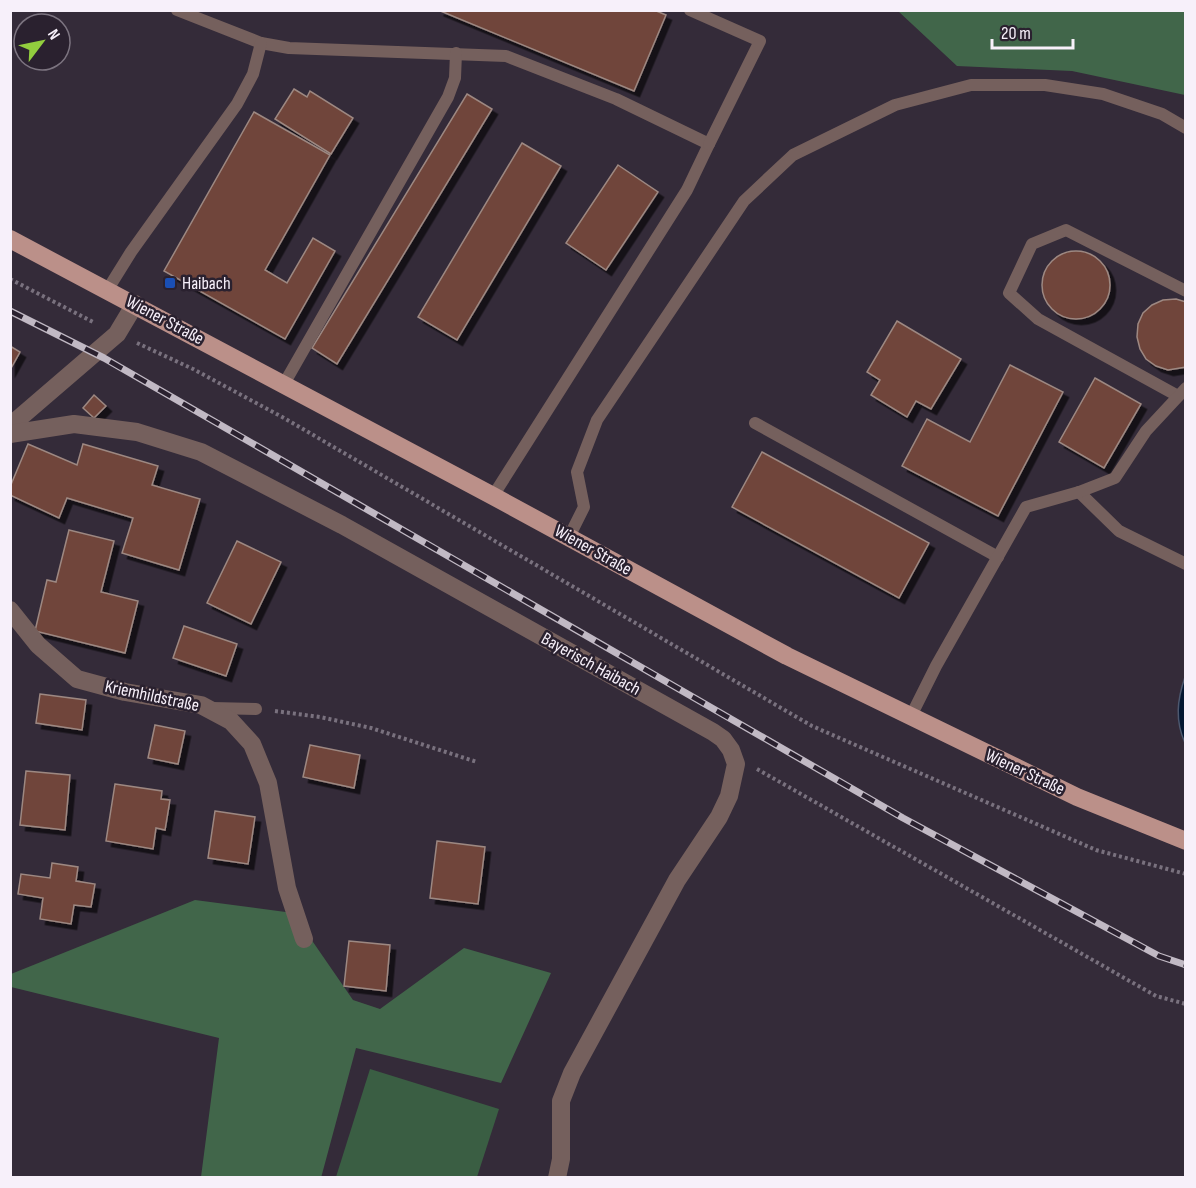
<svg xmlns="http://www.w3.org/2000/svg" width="1196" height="1188" font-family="'Sofia Sans Condensed',sans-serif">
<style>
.green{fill:#3a5e43}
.forest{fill:#41664a}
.water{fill:#041733;stroke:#4d586f;stroke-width:1.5}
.building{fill:#6f453a;stroke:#9d8882;stroke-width:1.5;filter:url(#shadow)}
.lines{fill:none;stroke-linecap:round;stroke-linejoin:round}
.path{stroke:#79717e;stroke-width:4;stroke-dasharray:3 3;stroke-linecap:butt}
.lane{stroke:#75605d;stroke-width:12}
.street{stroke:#75605d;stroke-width:18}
.primary{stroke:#bb9089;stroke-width:18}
.rail-casing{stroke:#c1b9c4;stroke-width:7}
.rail{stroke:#2a212f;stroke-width:4.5;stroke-dasharray:14;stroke-linecap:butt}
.transit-dot{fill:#1a4fb4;stroke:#2a212f;stroke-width:2}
.labels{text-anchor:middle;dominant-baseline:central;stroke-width:5;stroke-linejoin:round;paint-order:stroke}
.poi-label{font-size:18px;fill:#f7f0fa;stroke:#2a212f;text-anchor:start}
.street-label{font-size:18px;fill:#f7f0fa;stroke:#2a212f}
</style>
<defs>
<filter id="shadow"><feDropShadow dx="5.5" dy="5.5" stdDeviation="0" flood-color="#0009"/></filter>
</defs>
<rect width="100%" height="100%" fill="#342b39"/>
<!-- green -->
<path class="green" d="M370,1069l129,40 -22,68h-141z"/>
<!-- forest -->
<g class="forest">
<path d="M898,11h287v84l-113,-24 -115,-5z"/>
<path d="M195,900l98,13 60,87 27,9 84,-61 87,25 -50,110 -145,-35 -35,130 -120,-1 18,-139 -208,-51v-13z"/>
</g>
<!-- water -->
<path class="water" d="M1185,677v66c-10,-22 -8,-43 0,-66z"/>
<!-- building -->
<g class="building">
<path d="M438,10h216l12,5 -32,76z"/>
<path d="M294,89l13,8 3,-6 43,27 -22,36 -56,-35z"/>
<path d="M467,94l25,15 -155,255 -25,-16z"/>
<path d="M254,112l76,43 -65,115 22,13 26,-45 22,13 -50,88 -121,-68z"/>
<path d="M522,143l39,23 -104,174 -39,-23z"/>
<path d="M618,165l40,27 -52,78 -40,-27z"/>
<circle cx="1076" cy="285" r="34"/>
<path d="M1176,299l10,3v65l-18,3 -12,-4 -10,-7 -6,-10 -3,-12 1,-13 5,-11 9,-8 11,-5z"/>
<path d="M897,321l64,38 -30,50 -15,-8 -9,16 -36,-22 9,-15 -13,-8z"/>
<path d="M10,346l10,6 -10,18z"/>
<path d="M1010,365l53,27 -65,124 -96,-50 25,-47 43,23z"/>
<path d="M1095,378l46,26 -37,64 -45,-26z"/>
<path d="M94,395l12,11 -12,12 -11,-10z"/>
<path d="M28,444l49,21 6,-21 75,22 -6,19 48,14 -21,71 -57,-17 11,-35 -66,-20 -8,20 -49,-23v-8z"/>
<path d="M762,452l167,91 -30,55 -167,-91z"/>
<path d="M69,530l45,11 -13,51 37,9 -13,52 -90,-22 12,-51 9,2z"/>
<path d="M237,541l44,21 -30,62 -44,-21z"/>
<path d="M184,626l53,18 -11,32 -53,-18z"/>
<path d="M40,694l46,6 -4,30 -46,-7z"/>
<path d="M155,725l30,6 -7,33 -30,-6z"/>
<path d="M310,745l50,10 -6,33 -51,-11z"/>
<path d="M26,771l44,4 -5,55 -45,-5z"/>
<path d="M115,784l47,7 -1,8 9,1 -5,30 -9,-2 -3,21 -47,-8z"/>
<path d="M215,811l40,6 -7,47 -40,-6z"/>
<path d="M437,841l48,6 -7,57 -48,-6z"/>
<path d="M52,863l26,4 -2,14 19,3 -4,23 -17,-2 -3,19 -31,-5 3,-21 -25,-4 3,-20 29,4z"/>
<path d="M349,941l41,4 -4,46 -42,-5z"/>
</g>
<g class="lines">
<!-- path -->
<g class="path">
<path d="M10,279l85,44"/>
<path d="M137,343l56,26 91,49 528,308 284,124 90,24"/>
<path d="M275,711l45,6 51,11 106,34"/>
<path d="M757,769l399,227 30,8"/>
</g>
<!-- lane -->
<g class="lane">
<path d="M177,10l84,33 28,5 217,8 110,43 93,45 -22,46 -194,306"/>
<path d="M690,10l70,31 -51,103"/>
<path d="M108,289l23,-37 106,-148 16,-30 8,-31"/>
<path d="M284,384l164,-287 7,-19 1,-25"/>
<path d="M1178,396l-140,-77 -29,-26 23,-49 34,-14 120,61"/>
<path d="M755,423l243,134"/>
<path d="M1079,492l40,39 67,33"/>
<path d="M569,537l15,-30 -7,-35 20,-52 147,-219 49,-46 102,-50 76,-20h74l58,9 59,20 24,14"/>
<path d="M212,708l44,1"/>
<path d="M910,718l26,-52 90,-159 53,-15 36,-14 31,-47 40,-43"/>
</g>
<!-- street -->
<g class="street">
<path d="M10,426l107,-92 18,-30"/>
<path d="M10,434l64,-10 63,8 64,20 141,73 371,207 10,7 8,11 5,14 -7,32 -10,21 -42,63 -105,193 -11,28v58l-4,19"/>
<path d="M10,610l28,35 39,34 48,13 76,13 30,16 21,23 16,39 19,105 17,51"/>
</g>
<!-- primary -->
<path class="primary" d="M10,239l483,257 294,160 290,141 109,44"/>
<!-- rail casing -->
<g class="rail-casing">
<path id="rail" d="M10,311l94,47 799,460 256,138 27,9"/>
</g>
<!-- rail -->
<use href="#rail" class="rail"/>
</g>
<!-- markers -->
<rect class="transit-dot" x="164" y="277" width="12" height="12" rx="3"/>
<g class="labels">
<!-- poi labels -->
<g class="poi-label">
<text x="182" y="283">Haibach</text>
</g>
<!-- street labels -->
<g class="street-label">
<text transform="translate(165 320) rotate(28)">Wiener Straße</text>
<text transform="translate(593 550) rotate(29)">Wiener Straße</text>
<text transform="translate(591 664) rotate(29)">Bayerisch Haibach</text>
<text transform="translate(152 696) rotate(12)">Kriemhildstraße</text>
<text transform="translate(1025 772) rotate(25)">Wiener Straße</text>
</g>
</g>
<!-- border -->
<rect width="1196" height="1188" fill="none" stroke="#f7f0fa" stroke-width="24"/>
<!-- north arrow -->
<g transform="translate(42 42) rotate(58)"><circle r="28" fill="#2a212f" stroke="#7c7480" stroke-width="1.5"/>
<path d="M0-4.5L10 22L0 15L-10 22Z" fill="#92cd3e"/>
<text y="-9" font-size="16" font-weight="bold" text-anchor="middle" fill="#f7f0fa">N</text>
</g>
<!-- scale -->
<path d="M992 39v9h81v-9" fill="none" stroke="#f7f0fa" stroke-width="3"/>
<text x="1001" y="39" font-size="18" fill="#f7f0fa" stroke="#2a212f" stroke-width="4.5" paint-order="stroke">20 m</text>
</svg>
